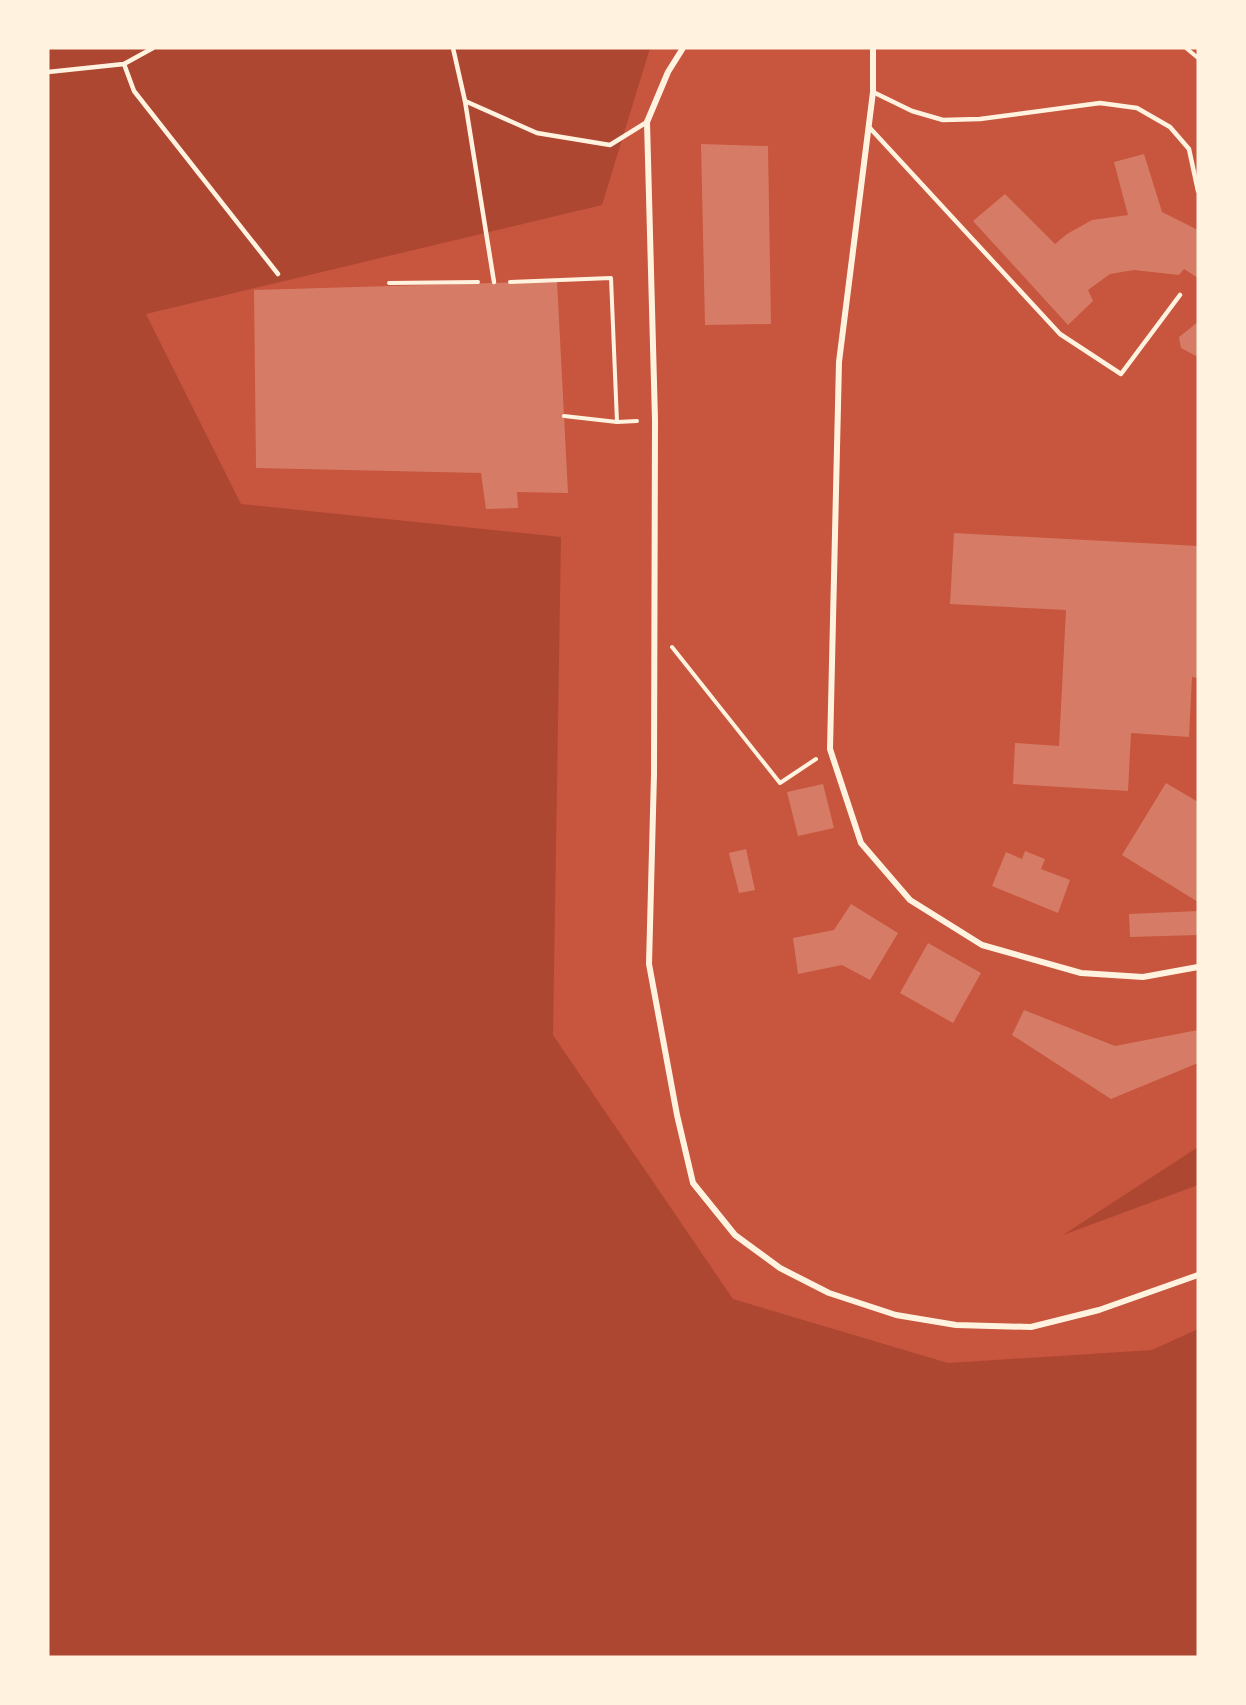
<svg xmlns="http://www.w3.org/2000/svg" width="1246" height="1705" font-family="'Crimson Pro',serif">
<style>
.green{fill:#ae4732}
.building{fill:#d67c66}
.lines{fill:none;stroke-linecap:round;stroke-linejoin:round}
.path{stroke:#fff3e0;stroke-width:4}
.service{stroke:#fff3e0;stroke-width:4.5}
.minor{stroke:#fff3e0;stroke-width:6}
</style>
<rect width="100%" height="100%" fill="#c8553d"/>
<!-- green -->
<g class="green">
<path d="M48,48h602l-48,157 -456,109 95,190 320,33 -8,498 180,264 215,64 204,-13 46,-21v328h-1150z"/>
<path d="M1198,1147v38l-135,50z"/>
</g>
<!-- building -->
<g class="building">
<path d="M701,144l67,2 3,178 -66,1z"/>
<path d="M1144,154l18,58 36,18v48l-14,-9 -5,6 -45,-5 -24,4 -22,16 5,11 -25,24 -95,-104 32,-27 50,50 12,-10 25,-14 36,-5 -14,-53z"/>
<path d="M557,281l11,212 -51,-1 1,16 -32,1 -5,-36 -225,-5 -2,-178z"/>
<path d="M1198,322v35l-17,-9 -2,-11z"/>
<path d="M954,533l244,13v132l-6,-1 -3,60 -58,-4 -3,58 -115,-7 2,-41 44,3 7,-136 -116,-6z"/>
<path d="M1166,783l32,19v100l-76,-47z"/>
<path d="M823,784l11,44 -36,8 -11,-44z"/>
<path d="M746,849l9,41 -16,3 -10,-40z"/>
<path d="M1025,851l20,8 -4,10 29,11 -12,33 -66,-27 14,-34 16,7z"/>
<path d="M851,904l47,29 -28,47 -28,-15 -44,9 -5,-36 41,-8z"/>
<path d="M1198,911v24l-68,2 -1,-23z"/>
<path d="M928,943l53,30 -28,50 -53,-30z"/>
<path d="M1024,1010l91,36 83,-16v33l-87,36 -99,-64z"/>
</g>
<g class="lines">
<!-- path -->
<g class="path">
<path d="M1186,48l12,10"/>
<path d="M510,282l101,-4 6,144 -53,-6"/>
<path d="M389,283l89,-1"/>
<path d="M617,422l20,-1"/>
<path d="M672,647l108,136 36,-24"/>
</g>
<!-- service -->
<g class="service">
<path d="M453,48l12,53 72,32 73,12 37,-23"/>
<path d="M124,64l10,27 144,183"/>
<path d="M48,72l76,-8 29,-16"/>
<path d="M873,92l39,19 31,9 37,-1 120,-16 37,5 33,19 19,22 9,42"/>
<path d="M465,101l29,181"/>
<path d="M869,127l191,207 61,40 59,-79"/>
</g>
<!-- minor -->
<g class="minor">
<path d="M683,48l-15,24 -21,50 8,298 -1,354 -5,190 28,151 16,68 42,52 45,33 49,25 67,22 60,10 75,2 68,-17 99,-35"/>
<path d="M873,48v44l-34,270 -9,387 31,94 49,57 72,45 99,28 62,4 55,-10"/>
</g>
</g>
<!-- border -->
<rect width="1246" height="1705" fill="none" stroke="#fff3e0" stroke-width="99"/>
</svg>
